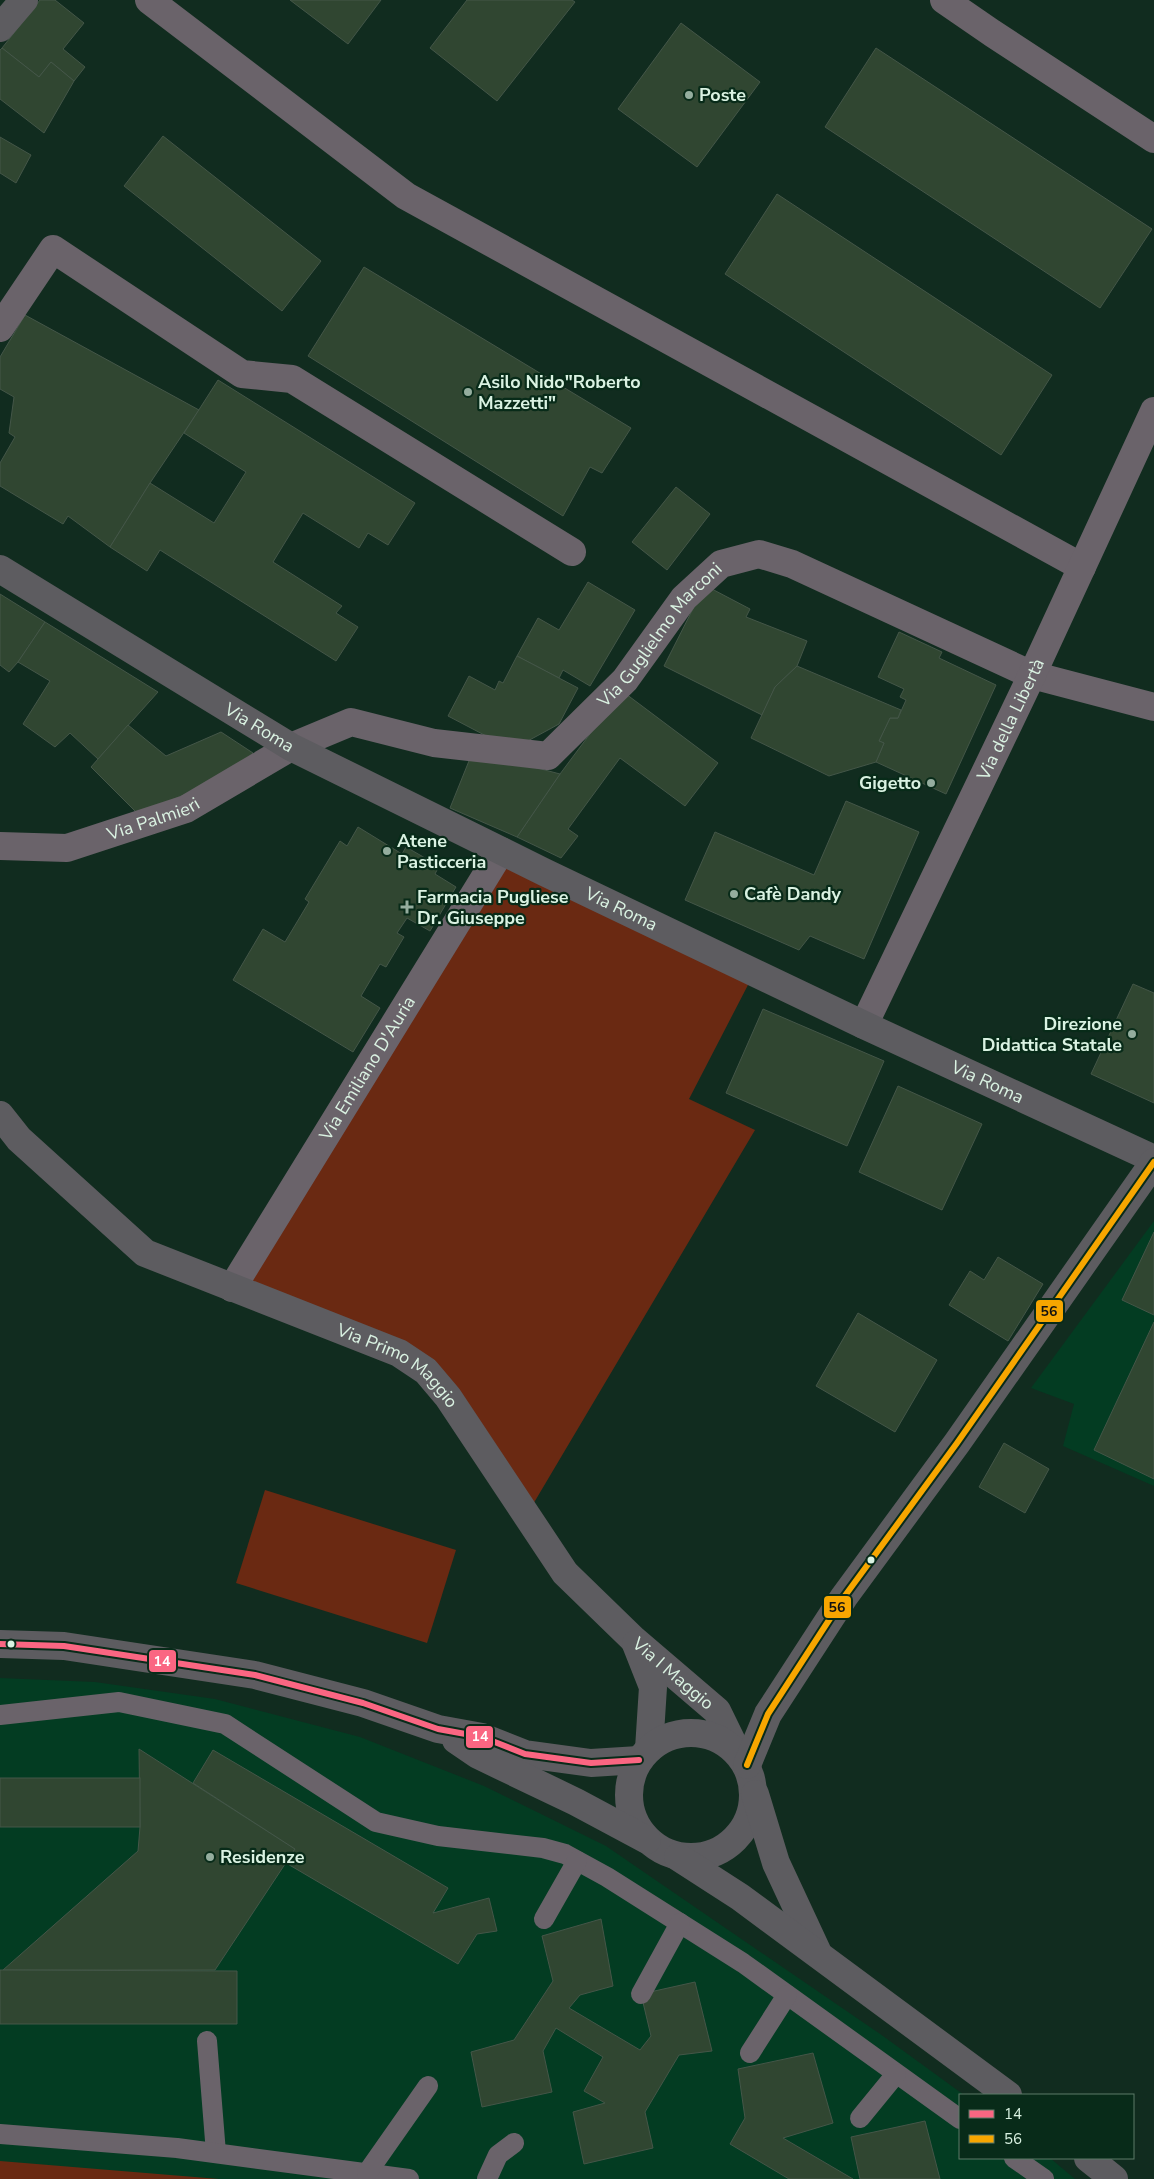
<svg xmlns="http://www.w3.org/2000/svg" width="1154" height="2179" font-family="'Nunito Sans',sans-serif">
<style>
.built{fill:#033c22}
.green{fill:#6a2912}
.building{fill:#304631;stroke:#445648}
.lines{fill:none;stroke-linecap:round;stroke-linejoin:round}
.lane{stroke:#6a636a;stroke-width:20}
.street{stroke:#6a636a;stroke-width:28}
.secondary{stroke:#5d5c60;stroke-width:28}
.bus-1-casing{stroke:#082b19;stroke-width:10}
.bus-2-casing{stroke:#082b19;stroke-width:10}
.bus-1{stroke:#fa6682;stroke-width:6}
.bus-2{stroke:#f7a600;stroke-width:6}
.poi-dot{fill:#94ad9e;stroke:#082b19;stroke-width:2}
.bus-dot{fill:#daf2e2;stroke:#082b19;stroke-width:2}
.labels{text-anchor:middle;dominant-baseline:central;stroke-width:4.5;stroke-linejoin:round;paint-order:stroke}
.poi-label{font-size:18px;font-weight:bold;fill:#daf2e2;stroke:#082b19;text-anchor:start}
.street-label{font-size:18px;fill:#daf2e2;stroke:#082b19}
.line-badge{stroke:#082b19;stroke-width:2}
.badge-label{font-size:14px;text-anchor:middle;font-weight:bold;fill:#fff}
.pale-badge-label{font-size:14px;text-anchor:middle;font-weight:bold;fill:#111}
</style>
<rect width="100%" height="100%" fill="#112c1f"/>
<!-- built -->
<g class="built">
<path d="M1154,1221v265l-91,-40 11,-42 -43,-16z"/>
<path d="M0,1678l95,4 120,17 145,38 124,49 122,60 277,190 81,59h-4v63h90l25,21h-1075z"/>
</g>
<!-- green -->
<g class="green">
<path d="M482,856l267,127 -60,116 66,31 -223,376 -85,-131 -220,-95z"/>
<path d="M265,1490l191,60 -29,93 -191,-60z"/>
<path d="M0,2161l219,18h3h-222z"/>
</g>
<!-- building -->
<g class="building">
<path d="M40,0h15l29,23 -21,26 22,18 -11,14 -23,-19 -12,15 -37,-29z"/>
<path d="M290,0h91l-33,44z"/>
<path d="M467,0h105l3,2 -78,99 -67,-53z"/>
<path d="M681,23l79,59 -63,85 -79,-58z"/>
<path d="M2,48l37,29 12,-15 23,19 -30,52 -44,-34v-49z"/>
<path d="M876,48l276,181 -52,79 -275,-181z"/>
<path d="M163,136l158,125 -39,50 -158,-125z"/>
<path d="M0,137l31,18 -15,28 -16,-10z"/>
<path d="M777,194l275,181 -51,80 -276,-181z"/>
<path d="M364,267l267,161 -29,45 -12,-6 -27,49 -255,-160z"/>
<path d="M25,315l174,95 -49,73 -40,64 -42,-31 -5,8 -63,-38v-23l15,-26 -6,-4 5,-36 -14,-8v-32z"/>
<path d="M218,380l197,123 -27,42 -20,-12 -9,15 -56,-35 -30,49 69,44 -6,7 22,14 -22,34 -176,-111 -13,21 -37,-24 40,-64 64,40 32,-51 -62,-39z"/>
<path d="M676,487l34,27 -43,56 -35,-28z"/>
<path d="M588,582l47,28 -45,76 -27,-16 -4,8 -42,-22 21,-38 21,12z"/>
<path d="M710,588l40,21 -4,8 61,24 -10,25 -22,21 -13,28 -98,-49 38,-75z"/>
<path d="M0,594l45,28 -27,40 -9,10 -9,-7z"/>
<path d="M45,622l113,70 -60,67 -28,-26 -15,14 -32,-23 27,-43 -32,-19z"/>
<path d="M899,632l43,20 -3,6 57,27 -50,109 -70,-32 8,-19 -5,-2 11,-23h8l8,-18 -6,-3 4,-8 -26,-12z"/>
<path d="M517,656l61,32 -19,36 -35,19 -32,-4 -44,-23 21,-40 26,14 4,-9 4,2z"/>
<path d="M797,666l104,44 -3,8h-8l-11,23 5,2 -8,19 -47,14 -78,-38 24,-51z"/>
<path d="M622,691l96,72 -33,43 -65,-48 -52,71 10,7 -17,22 -44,-21 43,-63z"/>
<path d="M128,725l38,31 55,-24 32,21 -29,25 -57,24 -30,11 -46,-46z"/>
<path d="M473,751l87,23 -43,63 -67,-29z"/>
<path d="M846,801l73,31 -55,127 -54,-23 -11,14 -114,-50 30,-68 99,43z"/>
<path d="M358,827l44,27 4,-7 33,19 -4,8 21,13 -26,44 -23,-13 -10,15 7,4 -18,30 -6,-3 -19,32 19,12 -27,44 -120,-72 30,-51 22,13 24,-40 -4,-3 35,-58 7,5z"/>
<path d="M1133,984l21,9v110l-63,-29z"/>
<path d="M763,1009l121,52 -37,85 -121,-53z"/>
<path d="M898,1086l84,38 -40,86 -83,-38z"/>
<path d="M1154,1232v83l-32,-15z"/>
<path d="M998,1257l45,27 -35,57 -59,-36 21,-34 14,9z"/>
<path d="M858,1313l79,47 -42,72 -79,-46z"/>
<path d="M1154,1322v157l-60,-29z"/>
<path d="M1004,1443l45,26 -24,44 -46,-26z"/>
<path d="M139,1749l156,100 -80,121h-212l135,-119 2,-24z"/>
<path d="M213,1750l235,138 -15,25 56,-15 8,33 -20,3 -19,30 -172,-101 9,-14 -102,-66z"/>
<rect x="0" y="1778" width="140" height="49"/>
<path d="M601,1919l12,67 -33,9 -11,13 71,42 11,-14 -10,-42 54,-12 17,69 -33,4 -34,57 8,36 -69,16 -11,-52 32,-9 -21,-12 19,-34 -47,-29 -13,23 9,41 -70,15 -11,-55 43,-12 39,-59 -11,-45z"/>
<path d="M0,1970l237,1v53h-237z"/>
<path d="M813,2053l20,70 -50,15 70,41h-64l-59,-35 15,-26 -7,-49z"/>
<path d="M925,2121l15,58h-80l-9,-42z"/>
</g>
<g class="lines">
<!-- lane -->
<g class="lane">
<path d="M0,1715l119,-13 106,22 151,98 62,14 105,12 22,6 42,23 136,86 217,156"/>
<path d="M544,1919l33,-58"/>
<path d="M641,1994l39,-71"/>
<path d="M207,2041l9,112"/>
<path d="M750,2053l37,-58"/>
<path d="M860,2118l36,-44"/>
<path d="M0,2134l177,14 232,31"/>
<path d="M1014,2158l30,21"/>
<path d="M367,2173l61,-87"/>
<path d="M487,2179l11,-24 16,-12"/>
</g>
<!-- street -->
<g class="street">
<path d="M149,0l257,196 676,371"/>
<path d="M944,0l48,33 162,106"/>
<path d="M0,328l53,-79 189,125 50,5 280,173"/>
<path id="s1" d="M0,846l67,2 119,-39 105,-62 60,-25 83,21 114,13 77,-76 59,-82 37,-34 38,-10 33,10 240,111 122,32"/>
<path id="s2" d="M864,1025l168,-350 122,-264"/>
<path id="s3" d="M232,1288l269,-437"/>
</g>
<!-- secondary -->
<g class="secondary">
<path d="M0,28l24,-28"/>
<path id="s4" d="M0,569l291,178 253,125 320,153 290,134"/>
<path id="s5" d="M0,1115l19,24 126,114 254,100 27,18 22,26 117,176 69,67 83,71 20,41"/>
<path d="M0,1644l64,2 191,29 108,28 75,26 44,8 43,17 66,9 48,-3"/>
<path d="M636,1644l17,43 -4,62"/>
<circle cx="691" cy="1795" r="62"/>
<path d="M456,1740l22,15 98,47 71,38"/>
<path d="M747,1765l21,-51 76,-117 113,-154 197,-281"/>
<path d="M755,1794l21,69 41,88"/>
<path d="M678,1857l62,40 268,198"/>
<path d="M1088,2158l26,21"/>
</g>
<!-- bus-1 casing -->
<g class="bus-1-casing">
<path id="bus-1" d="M0,1644l64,2 191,29 108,28 75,26 44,8 43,17 66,9 48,-3"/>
</g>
<!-- bus-2 casing -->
<g class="bus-2-casing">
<path id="bus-2" d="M747,1765l21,-51 76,-117 113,-154 197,-281"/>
</g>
<!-- bus-1 -->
<use href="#bus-1" class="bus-1"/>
<!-- bus-2 -->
<use href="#bus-2" class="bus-2"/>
</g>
<!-- markers -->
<g class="poi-dot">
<circle cx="689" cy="95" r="5"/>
<circle cx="468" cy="392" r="5"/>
<circle cx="931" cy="783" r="5"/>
<circle cx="387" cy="851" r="5"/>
<circle cx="734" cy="894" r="5"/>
<path d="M404.5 899.5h5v5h5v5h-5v5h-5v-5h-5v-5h5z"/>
<circle cx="1132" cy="1034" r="5"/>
<circle cx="210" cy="1857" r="5"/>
</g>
<g class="bus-dot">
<circle cx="871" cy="1560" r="4.5"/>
<circle cx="11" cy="1644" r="4.5"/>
</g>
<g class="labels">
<!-- poi labels -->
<g class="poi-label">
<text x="699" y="95">Poste</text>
<text x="478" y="382">Asilo Nido"Roberto<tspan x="478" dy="21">Mazzetti"</tspan></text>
<text x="921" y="783" text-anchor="end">Gigetto</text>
<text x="397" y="841">Atene<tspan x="397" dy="21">Pasticceria</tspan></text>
<text x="744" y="894">Cafè Dandy</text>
<text x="417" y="897">Farmacia Pugliese<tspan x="417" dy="21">Dr. Giuseppe</tspan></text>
<text x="1122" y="1024" text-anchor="end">Direzione<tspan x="1122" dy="21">Didattica Statale</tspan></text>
<text x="220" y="1857">Residenze</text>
</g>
<!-- street labels -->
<g class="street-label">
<text stroke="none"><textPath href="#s1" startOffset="745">Via Guglielmo Marconi</textPath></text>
<text stroke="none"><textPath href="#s2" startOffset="339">Via della Libertà</textPath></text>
<text stroke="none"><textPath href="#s4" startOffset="304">Via Roma</textPath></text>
<text stroke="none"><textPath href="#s1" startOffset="158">Via Palmieri</textPath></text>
<text stroke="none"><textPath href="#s4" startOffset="709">Via Roma</textPath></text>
<text stroke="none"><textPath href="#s3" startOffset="258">Via Emiliano D'Auria</textPath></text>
<text stroke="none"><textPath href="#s4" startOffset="1114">Via Roma</textPath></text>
<text stroke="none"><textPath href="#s5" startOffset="479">Via Primo Maggio</textPath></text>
<text stroke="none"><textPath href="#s5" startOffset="899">Via I Maggio</textPath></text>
</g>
</g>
<g class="line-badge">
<rect x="1035" y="1299" width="29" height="24" rx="5" fill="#f7a600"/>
<rect x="823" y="1595" width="29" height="24" rx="5" fill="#f7a600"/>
<rect x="148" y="1649" width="29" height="24" rx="5" fill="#fa6682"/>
<rect x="465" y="1725" width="29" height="24" rx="5" fill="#fa6682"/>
</g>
<g class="badge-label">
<text x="162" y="1666">14</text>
<text x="480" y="1741">14</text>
</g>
<g class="pale-badge-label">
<text x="1049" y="1316">56</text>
<text x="837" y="1612">56</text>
</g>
<!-- legend -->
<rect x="959" y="2094" width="175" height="65" fill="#082b19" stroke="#5c7b69"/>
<rect x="969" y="2110" width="25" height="8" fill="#fa6682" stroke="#5c7b69"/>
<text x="1004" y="2119" font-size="15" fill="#daf2e2">14</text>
<rect x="969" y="2135" width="25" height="8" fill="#f7a600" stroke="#5c7b69"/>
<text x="1004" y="2144" font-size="15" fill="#daf2e2">56</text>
</svg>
